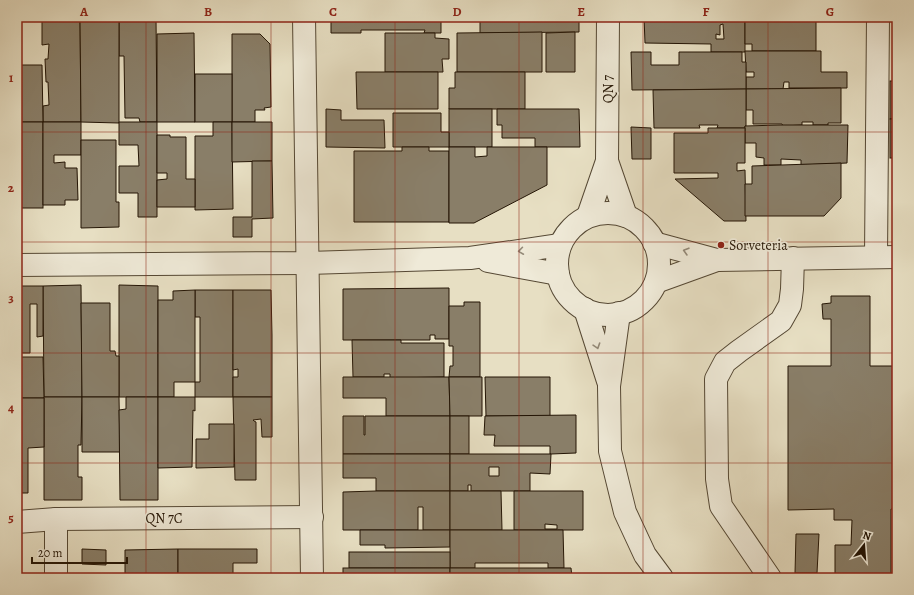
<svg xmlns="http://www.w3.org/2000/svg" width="914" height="595" font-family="Alegreya,serif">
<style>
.building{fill:#897e68;stroke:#241505;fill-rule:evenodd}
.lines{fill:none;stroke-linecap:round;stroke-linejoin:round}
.minor-casing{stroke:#554834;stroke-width:24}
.minor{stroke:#efead8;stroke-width:22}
.oneway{stroke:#948a79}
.grid{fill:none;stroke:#8f2418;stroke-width:1;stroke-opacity:0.55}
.poi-dot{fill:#8f2418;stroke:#efead8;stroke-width:1.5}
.labels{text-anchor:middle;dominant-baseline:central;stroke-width:3.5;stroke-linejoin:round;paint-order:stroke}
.street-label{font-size:14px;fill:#241505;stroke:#efead8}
.poi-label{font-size:14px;fill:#241505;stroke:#efead8;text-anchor:start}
.neatline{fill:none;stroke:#8f2418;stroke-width:1.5}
.grid-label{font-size:13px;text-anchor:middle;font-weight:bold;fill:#8f2418}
</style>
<rect width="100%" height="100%" fill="#e7dfc3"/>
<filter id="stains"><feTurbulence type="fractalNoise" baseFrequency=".005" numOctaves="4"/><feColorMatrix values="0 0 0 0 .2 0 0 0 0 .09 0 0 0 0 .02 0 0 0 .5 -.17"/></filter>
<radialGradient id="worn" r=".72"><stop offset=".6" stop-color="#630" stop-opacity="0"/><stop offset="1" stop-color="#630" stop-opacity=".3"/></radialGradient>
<!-- building -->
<g class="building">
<path d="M331,17h110v16h-17l1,-3h-64v3h-30z"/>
<path d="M480,17h99v15l-99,1z"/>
<path d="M644,17h101v35h-34v-8l-66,-1zM723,24l1,15h-8v-5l4,1v-10z"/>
<path d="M745,17h13v3h9l-1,-2 1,-1h49v34h-64v-7h-7z"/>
<path d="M156,18l1,104h-17l-1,-4h-14l-1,-62h-5v-37z"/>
<path d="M80,19l1,103h-38v-16l6,-1 -1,-23h-2l-1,-23h3l1,-15 -7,1v-25z"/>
<path d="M80,19h39v104l-38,-1z"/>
<path d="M542,32v40h-85v-39z"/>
<path d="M575,32v40h-29v-39z"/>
<path d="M194,33l1,89h-38v-88z"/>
<path d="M385,33h50v5l14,1v20h-7l1,13h-58z"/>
<path d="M232,34h28l10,10 1,63 -7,1 1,2h-10v12h-23z"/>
<path d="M745,51h76v21h26v16h-58v-6h-5l-1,7h-37v-12h8v-5h-8z"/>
<path d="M631,52h20v13h28v-13h63v10h4v27l-114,1z"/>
<path d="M17,65h25l1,57h-26z"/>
<path d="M356,72h82v37h-81z"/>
<path d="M455,72h70v37h-76v-21h6z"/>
<rect x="195" y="74" width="37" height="48"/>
<rect x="890" y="81" width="7" height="38"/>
<path d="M841,88v35h-13v2h-15v-3h-11v3l-19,1 -1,-2h-29v-14h-7v-21z"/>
<path d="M746,89v37h-1v2h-28l1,-3h-19l1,3h-46l-1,-38z"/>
<path d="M326,109l15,1v10h43l1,28 -59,-1z"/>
<rect x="449" y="109" width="43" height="38"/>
<path d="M497,109h82l1,38h-45v-9h-33v-13h-5z"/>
<path d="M393,113h48v19h8v15h-56z"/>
<rect x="890" y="119" width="7" height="39"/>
<rect x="17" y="122" width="26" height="86"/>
<path d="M43,122h38v33h-27v8l11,-1v6h12l1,32h-13v5h-22z"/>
<path d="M119,122h38v95h-19v-24h-19v-27h20l-1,-21h-19z"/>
<path d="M213,122h19l1,87 -38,1v-74h18z"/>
<path d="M232,122h40v39l-40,1z"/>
<path d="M780,125h68l-1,38 -46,2v-5l-20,-1v6h-17v-7l-8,-1v-14h-11v-17z"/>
<path d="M631,127l20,1v31h-19z"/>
<path d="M708,128h37v35h-8v8l8,-1 1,51h-22l-49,-42 43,-1v-5h-44v-40h34z"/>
<path d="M157,135h13v2h16v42h9v28h-38v-27l10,-1v-6h-10z"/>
<path d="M81,140h35v62h3v25l-38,1z"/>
<path d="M402,147h27v4h20v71h-95v-71h48z"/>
<path d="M449,147h26v10l12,-1v-9h60v38l-73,38h-25z"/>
<path d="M252,161h20l1,57 -21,1v18h-19v-20h19z"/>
<path d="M841,163v35l-17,18h-79v-32h7v-18z"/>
<path d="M81,285l1,112h-38l-1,-111z"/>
<path d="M119,285l39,1v111h-39z"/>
<path d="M17,286h26v50l-6,1v-33h-7v49h-13z"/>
<path d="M449,288v51h-14v-4h-5v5h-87v-51z"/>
<path d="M195,290h38v107h-38v-15h5v-65h-5z"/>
<path d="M195,290v92h-21v15h-16v-97h15v-9z"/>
<path d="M233,290h38l1,45v62h-39v-20h5v-8l-5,1z"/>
<path d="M831,296h39v70h27v48h-1l1,95h-6v69h-56v-33h16l1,-25h-18v-11l-46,1v-144h43v-47h-8l-1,-15 9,-1z"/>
<path d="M464,302h16v75h-31l1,-11h3v-20h-4v-40h15z"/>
<path d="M81,303h29v48h5l1,5h3v41h-37z"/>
<path d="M352,340h49v3h43v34l-54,1v-4h-6v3h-31z"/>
<path d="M17,357h26l1,41h-27z"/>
<path d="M343,377h106l1,39h-64v-18h-43z"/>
<path d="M449,377h33v39h-32z"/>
<path d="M485,377h65v39h-64z"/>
<path d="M44,397h38l-1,48h-3v32h4v23h-38z"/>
<path d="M82,397h37l1,55h-38z"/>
<path d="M126,397h32v103h-38l-1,-90 7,-1z"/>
<path d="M158,397h37v14l-2,-1 -1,57 -34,1z"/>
<path d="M233,397h39v40h-10l-1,-18 -8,1 1,1 2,1v58h-21z"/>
<path d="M17,398h27v49l-16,1v45h-11z"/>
<path d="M576,415v38l-25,1h-1v-8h-56l1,-11h-11l1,-19z"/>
<path d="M343,416h21v19h1v-19h85v38h-107z"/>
<rect x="450" y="416" width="19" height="38"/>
<path d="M209,424h25v43l-38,1v-29h13z"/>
<path d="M343,454h107v37h-74v-13h-33z"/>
<path d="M450,454h101l-1,20 -20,-1v18h-59v-6h-3v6h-18zM489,467h10v9h-10z"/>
<path d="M376,491h74v39h-27v-23h-5v23h-75v-38z"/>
<path d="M450,491h51l1,39h-52z"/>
<path d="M514,491h69v39h-69zM545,524l12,1v4h-12z"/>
<path d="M360,530h90v17l-65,1v-3h-25z"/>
<path d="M450,530h113l1,38h-16v-5h-73v5h-25z"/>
<path d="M796,534h23l-2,39h-22z"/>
<path d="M82,549l24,1v15l-24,-1z"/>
<path d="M178,549v29h-53v-28z"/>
<path d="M178,549h79v14h-24v15h-55z"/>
<rect x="349" y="552" width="101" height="16"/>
<rect x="343" y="568" width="107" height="10"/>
<path d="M450,568h121l1,10h-122z"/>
</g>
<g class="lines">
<!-- minor casing -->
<g class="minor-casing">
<g id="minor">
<path d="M304,17l8,561"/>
<path d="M607,161l19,55"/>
<circle cx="608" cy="264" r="51"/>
<path d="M588,216l19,-55 1,-144"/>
<path d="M654,243l63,17 180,-3"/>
<path d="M876,257l2,-240"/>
<path d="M488,261l70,13"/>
<path d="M17,265l291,-2 162,-5 90,-13"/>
<path d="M656,282l61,-22"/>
<path d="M585,309l23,72"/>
<path d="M619,313l-10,73 1,65 15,61 20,43 17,23"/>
<path d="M56,519v59"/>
<path d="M17,522l39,-3 256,-2"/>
<path d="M770,578l-49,-72 -4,-27 -1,-100 9,-17 14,-11 42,-30 9,-16 2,-16 1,-31"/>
</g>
</g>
<!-- minor -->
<use href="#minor" class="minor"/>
</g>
<!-- one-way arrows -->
<defs><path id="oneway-chevron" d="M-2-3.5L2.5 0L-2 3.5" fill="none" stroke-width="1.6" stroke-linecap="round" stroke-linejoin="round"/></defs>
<g class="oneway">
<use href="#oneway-chevron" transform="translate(521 251) rotate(172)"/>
<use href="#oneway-chevron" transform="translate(686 251) rotate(-164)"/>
<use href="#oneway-chevron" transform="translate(597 346) rotate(72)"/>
</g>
<!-- grid -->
<path class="grid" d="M146,17v561M271,17v561M395,17v561M519,17v561M643,17v561M768,17v561M17,132h880M17,242h880M17,353h880M17,463h880"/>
<!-- markers -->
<circle class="poi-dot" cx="721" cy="245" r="4"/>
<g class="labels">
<!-- street labels -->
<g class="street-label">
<text transform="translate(608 89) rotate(-90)">QN 7</text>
<text x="164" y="518">QN 7C</text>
</g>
<!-- poi labels -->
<g class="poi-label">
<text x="729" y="245">Sorveteria</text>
</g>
</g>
<!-- margin -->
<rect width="914" height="595" fill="none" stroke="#e7dfc3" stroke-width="44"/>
<!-- north arrow -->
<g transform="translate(864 545) rotate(17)" stroke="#efead8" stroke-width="3" paint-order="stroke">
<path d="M0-3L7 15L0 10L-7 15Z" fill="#241505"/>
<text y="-6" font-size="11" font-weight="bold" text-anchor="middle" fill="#241505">N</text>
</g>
<!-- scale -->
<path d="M32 557v6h95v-6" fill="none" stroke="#241505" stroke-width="2"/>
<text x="38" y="557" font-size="12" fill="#241505" stroke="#efead8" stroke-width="3" paint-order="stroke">20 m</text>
<rect x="22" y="22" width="870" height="551" class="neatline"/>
<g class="grid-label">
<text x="84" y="16">A</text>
<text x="208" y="16">B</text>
<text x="333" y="16">C</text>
<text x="457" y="16">D</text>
<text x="581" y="16">E</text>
<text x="706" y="16">F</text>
<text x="830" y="16">G</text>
<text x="11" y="82">1</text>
<text x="11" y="192">2</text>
<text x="11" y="302">3</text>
<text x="11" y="412">4</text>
<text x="11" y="522">5</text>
</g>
<rect width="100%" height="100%" filter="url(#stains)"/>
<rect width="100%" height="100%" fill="url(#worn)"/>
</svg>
